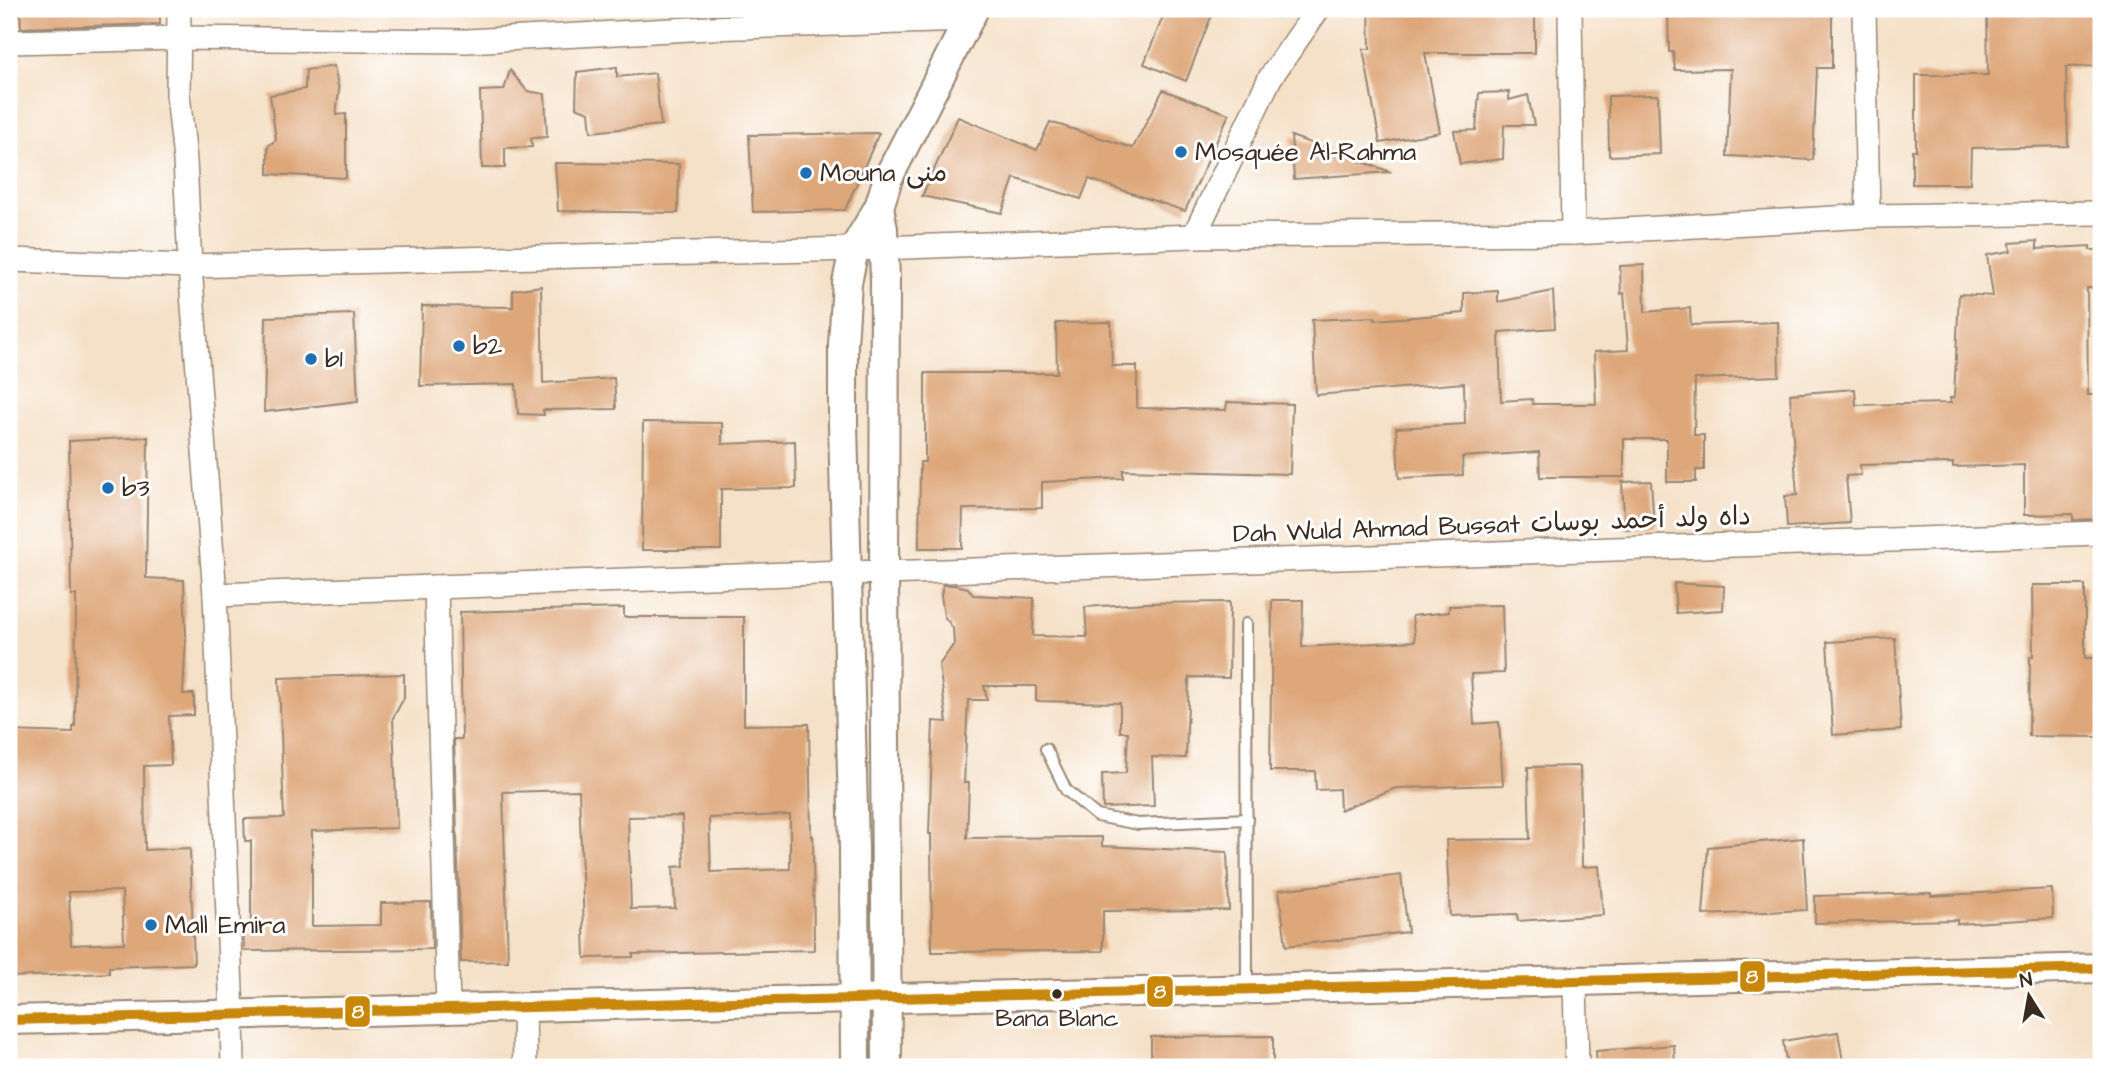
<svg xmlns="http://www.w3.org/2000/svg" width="2110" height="1076" font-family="'Architects Daughter','Playpen Sans Arabic',sans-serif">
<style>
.building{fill:#dea77a;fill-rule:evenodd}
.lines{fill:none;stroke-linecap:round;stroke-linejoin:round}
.service-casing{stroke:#988673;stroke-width:14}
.minor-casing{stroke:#988673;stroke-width:26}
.tertiary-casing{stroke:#988673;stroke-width:32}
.service{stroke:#fff;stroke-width:10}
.minor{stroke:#fff;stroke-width:23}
.tertiary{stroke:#fff;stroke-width:28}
.bus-1-casing{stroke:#fff;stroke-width:16}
.bus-1{stroke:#c88708;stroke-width:10}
.poi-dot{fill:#1f6fb2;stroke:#fff;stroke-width:2.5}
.bus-dot{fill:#3b2a1e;stroke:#fff;stroke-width:2.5}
.labels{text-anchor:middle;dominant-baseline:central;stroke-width:6;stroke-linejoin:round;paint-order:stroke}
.bus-label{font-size:24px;fill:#3b2a1e;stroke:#fff}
.poi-label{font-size:26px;fill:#3b2a1e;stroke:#fff;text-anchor:start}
.street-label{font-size:26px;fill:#3b2a1e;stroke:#fff}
.line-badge{stroke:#fff;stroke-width:2.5}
.badge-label{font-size:19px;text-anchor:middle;font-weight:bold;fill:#fff}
</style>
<rect width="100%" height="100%" fill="#fff"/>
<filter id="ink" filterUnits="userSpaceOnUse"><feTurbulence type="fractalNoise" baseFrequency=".0143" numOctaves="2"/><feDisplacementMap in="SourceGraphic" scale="14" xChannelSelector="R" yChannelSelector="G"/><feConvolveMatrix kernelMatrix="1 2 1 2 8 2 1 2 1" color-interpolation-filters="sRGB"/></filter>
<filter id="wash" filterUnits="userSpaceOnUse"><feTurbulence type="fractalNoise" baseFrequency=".00686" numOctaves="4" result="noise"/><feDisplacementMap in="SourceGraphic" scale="28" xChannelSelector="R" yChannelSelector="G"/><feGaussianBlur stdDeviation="1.57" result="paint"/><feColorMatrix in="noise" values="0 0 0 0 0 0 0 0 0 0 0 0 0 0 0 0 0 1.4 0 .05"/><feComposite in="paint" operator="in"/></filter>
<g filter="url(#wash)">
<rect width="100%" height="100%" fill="#f5e1c8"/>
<g id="blocks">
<!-- building -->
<g class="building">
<path d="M20,9h140v15l-139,4z"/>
<path d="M1166,9h48l-28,72 -42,-17z"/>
<path d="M1369,9h166v44h-110l15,79 -60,11 -17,-94h7z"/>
<path d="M1708,9h124v59h-15l-4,92 -86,-4 4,-87 -56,1 -2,-18h-4l-1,-41z"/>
<path d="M1987,9h114v57l-35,1 2,79 -97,2 -1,36h-58v-34h4v-75h72z"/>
<path d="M334,66l5,25 -3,24 10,-1v64l-78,-4v-28l8,-6 -6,-45 35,-6 1,-19z"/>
<path d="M617,67v10l38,-4 6,52 -70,7 -2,-20 -13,-5 1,-35z"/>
<path d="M510,70l17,21 18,3 2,43 -16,1 1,9 -27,1v20h-23l-2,-77 24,-1z"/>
<path d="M1163,90l66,24 -44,97 -96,-32 -8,20 -67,-21 -12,35 -80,-17 36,-79 79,33 13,-28 83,26z"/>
<path d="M1509,92v8l19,-5 6,30h-30l-1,34 -43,5 -6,-33 22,-1 3,-37z"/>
<path d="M1658,95l2,59 -51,2 -1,-60z"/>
<path d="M879,133l-34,77 -92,2 -4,-77z"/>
<path d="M1291,136l100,36 -97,7z"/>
<path d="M555,163l124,1 -1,49 -120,-2z"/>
<path d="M2037,241v8l53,-3v4h11v38h-14l1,107h11l2,26v98l-28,1v-6l-49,1v-50l-71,2v-4l-93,2 1,10 -15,1 4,47 -63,4 -2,-31 12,-1 -7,-101 65,-5 1,16 95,-2 -1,-5h4l5,-104 34,2 -6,-41 24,-4 -1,-8z"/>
<path d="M1644,265l1,47 45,-4 1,17 87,-3 1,54 -84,3 -1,56h10v35h-8v12h-29v-43h-43v38h-84l-1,-25 -77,5 1,18 -64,3 -3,-50 69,-4 -1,-41 -148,12 -4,-75 63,-3v3l89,-7v-20l34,-2v11l55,-11 2,37 -56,4 2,69 31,-2 1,5h63l-2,-52 34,-2 -4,-57 -3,1 -1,-28z"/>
<path d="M541,286l2,97 71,-5 2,31 -73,1 1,5 -26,-1 -2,-30 -96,2 2,-80 91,1v-17z"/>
<path d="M354,314l4,87 -94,11 2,-95z"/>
<path d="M1111,322l1,44h25v42l89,2 1,-8 65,2 -2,70 -167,-4v8l-81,4v26l-79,1 -1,39h-43l1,-86h5v-89h132l-1,-50z"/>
<path d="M643,422l79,1v21l73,-3 1,47 -75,1v61h-79z"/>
<path d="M148,437l-2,141 38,2 2,56 -3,58h11v21l-25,1 2,49 -27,1 1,84 45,-2 4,116 -85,3v6l-100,4v-246l64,2v-6h2l1,-132h-5l-2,-154zM122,891l2,52 -53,2 -2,-53z"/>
<path d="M1651,481l3,46 -29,2 -3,-47z"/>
<path d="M1674,583l50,3 -1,24 -47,3z"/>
<path d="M943,585h12l13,3 5,7 61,3 -1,38 54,1 -2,-30 61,-4 84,-1 -1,76 -40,-1 -3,81 -34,-1 2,49 -51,2 -1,-34 24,-1 2,-41h-8v-29l-84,-2v-15h-52l3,14h-19l-4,83h5l-2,55 135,-1v9l125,6 2,58 -126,1v40l-171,1 -1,-118h-2l4,-113 14,1 -8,-57 15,-21 -1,-16 -9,-12 -3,-21z"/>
<path d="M2032,585h53v73h15l-1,79 -70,-1 1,-79h3z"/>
<path d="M1272,600h31l-1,47 113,-6 -3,-25 37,-4v-6l53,-1 2,68 -33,1 3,50 25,-2 4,63 -107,3 -56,22 -1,-21 -23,1 -1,-19h-45z"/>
<path d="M624,608v9h120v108l65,-1 2,112h2l1,114 -181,4v3l-48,1 -6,-168 -76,2 5,169 -47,1 -7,-223h8l-2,-127zM790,815v54l-79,3 -2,-54zM682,816l2,50 -11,1 2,41 -44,1 -3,-92z"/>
<path d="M1895,638l6,92 -68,5 -6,-93z"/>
<path d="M404,674v24l-11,20 4,110 -85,3v95l69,-1v-22l50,-1 1,47 -188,2 -1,-24h8v-86h-6l-1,-22 40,-1 -5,-140z"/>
<path d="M1580,766l2,101 17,-1 4,49 -85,6 -1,-7 -67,2 -4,-76 84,-1 -2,-72z"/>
<path d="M1803,838l4,72 -104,5 5,-68z"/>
<path d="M1401,875l7,57 -122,14 -7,-56z"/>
<path d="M2052,889l1,29 -96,6v-4l-142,3v-27l116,-3v3z"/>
<path d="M1838,1032l6,35h-57l-4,-26z"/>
<path d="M1273,1036v31h-122v-30z"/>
<path d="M1674,1045l1,22h-78l-1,-16z"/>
</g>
</g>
</g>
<g filter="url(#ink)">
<use href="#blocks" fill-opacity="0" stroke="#988673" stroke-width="2"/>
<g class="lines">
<!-- service casing -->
<g class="service-casing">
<g id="service">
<path d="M1246,624l1,364"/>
<path d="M1046,749l20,41 31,26 41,8 109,-5"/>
</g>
</g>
<!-- minor casing -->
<g class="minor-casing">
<g id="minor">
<path d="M179,9l-1,85 7,66 5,106 25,329 17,420 1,52"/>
<path d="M1570,9l3,224"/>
<path d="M1864,9l4,207"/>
<path d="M9,42l171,-4 286,3 243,-13 259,-8"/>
<path d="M1194,236l76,-158 48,-69"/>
<path d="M9,260l181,6 664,-17 340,-13 379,-3 295,-17 233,-3"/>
<path d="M436,587l12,421"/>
<path d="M215,595l631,-23 38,1 1217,-40"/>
<path d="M1575,981l2,86"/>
<path d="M524,1008l1,59"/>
</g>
</g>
<!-- tertiary casing -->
<g class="tertiary-casing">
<g id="tertiary">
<path d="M879,207l4,22 2,50 -1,294 3,494"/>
<path d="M9,1020l2092,-52"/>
<path d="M855,1067l-1,-218 -11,-425v-80l4,-61 7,-34 25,-42 9,-29 86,-169"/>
</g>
</g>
<!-- service -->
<use href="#service" class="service"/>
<!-- minor -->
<use href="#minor" class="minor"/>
<!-- tertiary -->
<use href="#tertiary" class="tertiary"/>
<!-- bus-1 casing -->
<g class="bus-1-casing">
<path id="bus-1" d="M9,1020l2092,-52"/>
</g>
<!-- bus-1 -->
<use href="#bus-1" class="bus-1"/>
</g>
</g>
<!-- markers -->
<g class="poi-dot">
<circle cx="1181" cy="152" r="7"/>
<circle cx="806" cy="173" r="7"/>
<circle cx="459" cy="346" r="7"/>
<circle cx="311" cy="359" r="7"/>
<circle cx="108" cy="488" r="7"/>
<circle cx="151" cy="925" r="7"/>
</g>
<circle class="bus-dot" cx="1057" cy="994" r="6"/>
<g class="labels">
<!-- bus labels -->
<g class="bus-label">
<text x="1057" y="1019">Bana Blanc</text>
</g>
<!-- poi labels -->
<g class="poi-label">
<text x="1195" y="152">Mosquée Al-Rahma</text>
<text x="820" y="173">Mouna منى</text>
<text x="473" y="346">b2</text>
<text x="325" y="359">b1</text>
<text x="122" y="488">b3</text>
<text x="165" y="925">Mall Emira</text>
</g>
<!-- street labels -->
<g class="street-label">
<text transform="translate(1492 525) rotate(-2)">Dah Wuld Ahmad Bussat داه ولد أحمد بوسات</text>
</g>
</g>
<g class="line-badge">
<rect x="1739" y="960" width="27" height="33" rx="7" fill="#c88708"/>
<rect x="1146" y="975" width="28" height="33" rx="7" fill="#c88708"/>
<rect x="344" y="995" width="27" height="33" rx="7" fill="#c88708"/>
</g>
<g class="badge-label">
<text x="1752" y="983">8</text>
<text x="1160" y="998">8</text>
<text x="358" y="1018">8</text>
</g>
<!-- margin -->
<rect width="2110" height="1076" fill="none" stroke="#fff" stroke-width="35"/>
<!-- north arrow -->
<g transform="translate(2029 996) rotate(349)" stroke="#ffffff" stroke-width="5" paint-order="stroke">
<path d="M0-5L12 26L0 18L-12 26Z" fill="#3b2a1e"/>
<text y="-10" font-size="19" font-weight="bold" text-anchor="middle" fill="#3b2a1e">N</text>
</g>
</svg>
